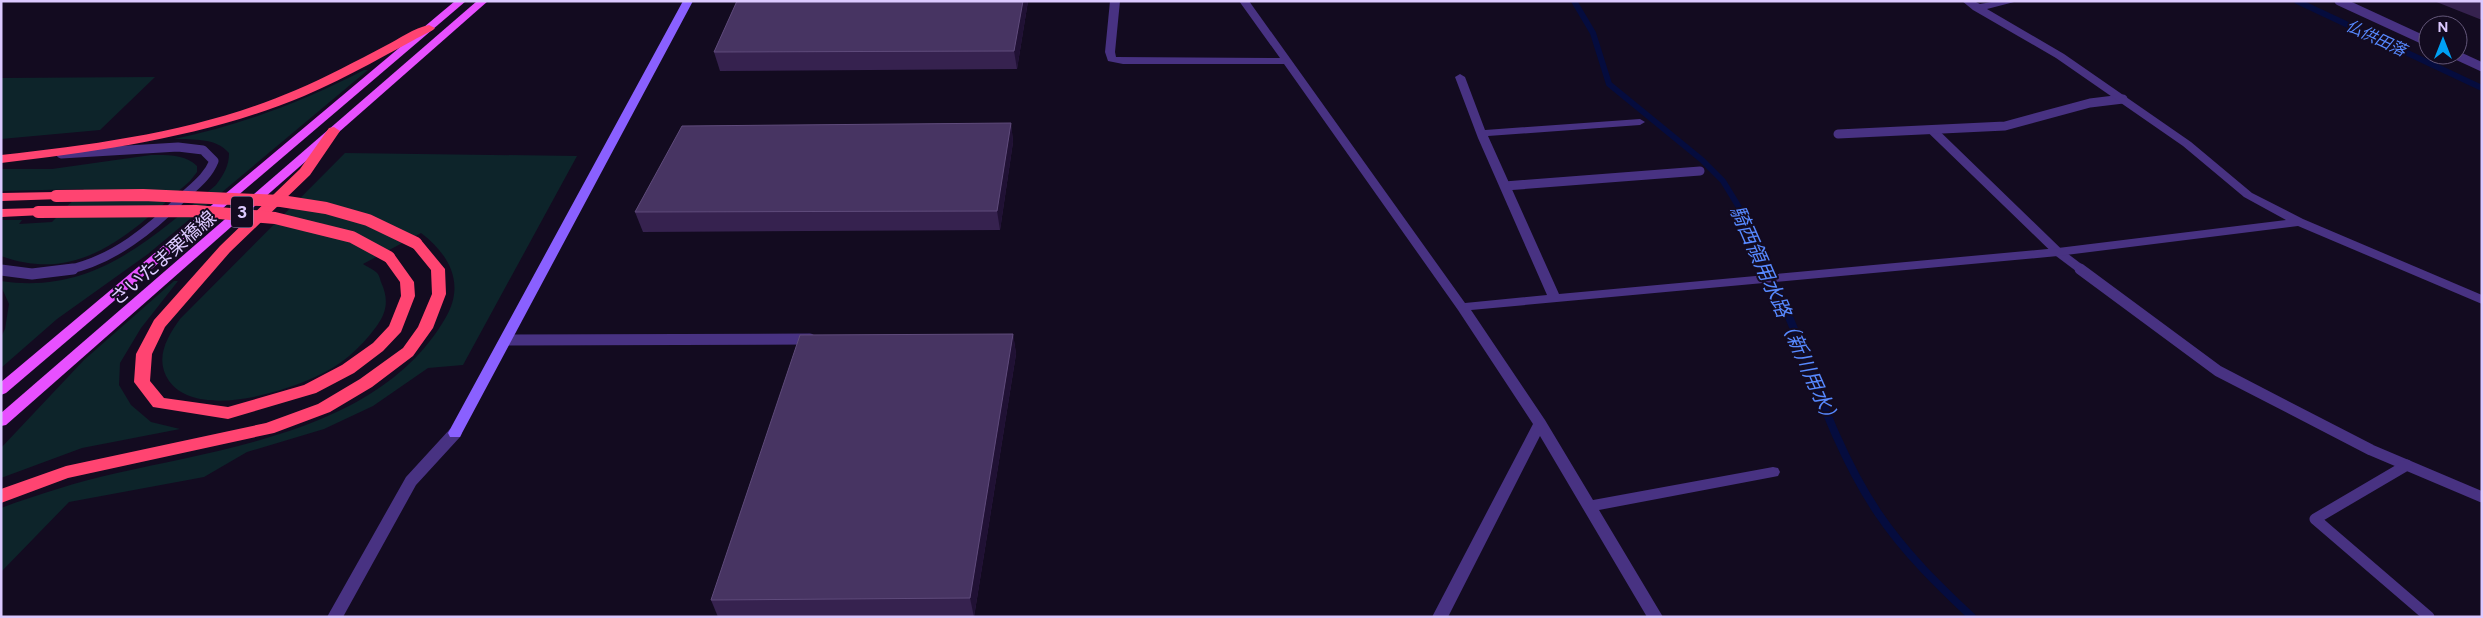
<svg xmlns="http://www.w3.org/2000/svg" width="2483" height="618" font-family="Figtree,'Noto Sans JP',sans-serif">
<style>
.green{fill:#0d242a}
.lines{fill:none;stroke-linecap:round;stroke-linejoin:round}
.stream-far1{stroke:#050c3e;stroke-width:6}
.stream{stroke:#050c3e;stroke-width:8}
.lane-far1{stroke:#483282;stroke-width:9}
.lane{stroke:#483282;stroke-width:11}
.street{fill:#483282;fill-rule:evenodd}
.secondary{fill:#8a60ff;fill-rule:evenodd}
.primary{fill:#e750ff;fill-rule:evenodd}
.highway{fill:#ff4471;fill-rule:evenodd}
.highway-bridge{stroke:#ff4471;stroke-width:12}
.wall{fill:#36224f}
.shaded-wall{fill:#201134}
.building{fill:#473462;stroke:#5f4b7b}
.labels{text-anchor:middle;dominant-baseline:central;stroke-width:4;stroke-linejoin:round;paint-order:stroke}
.far-water-label{font-size:16px;font-style:italic;fill:#5789ff;stroke:#130b20}
.shield{fill:#130b20;stroke:#a090bc;stroke-width:1}
.shield-label{font-size:18px;font-weight:bold;fill:#dcc9ff}
.street-label{font-size:19px;fill:#dcc9ff;stroke:#130b20}
.water-label{font-size:20px;font-style:italic;fill:#5789ff;stroke:#130b20}
</style>
<rect width="100%" height="100%" fill="#130b20"/>
<!-- green -->
<g class="green">
<path d="M364,70h4l-220,184 -91,65 -56,49v-31l4,-8 4,-25 -8,-18v-5c92,14 150,-42 215,-96 8,-11 13,-19 13,-32 -14,-16 -36,-13 -55,-14 67,-14 128,-37 190,-69z"/>
<path d="M155,77l-55,53 -99,9v-61z"/>
<path d="M345,153l232,3 -114,209 -35,3 -55,38 -49,23 -77,23 -43,25 -135,25 -68,70v-64c38,-14 76,-26 116,-35 113,-26 265,-44 329,-156 19,-33 4,-62 -25,-84l-58,31c4,3 10,5 13,8 3,2 4,7 5,10 8,18 6,30 -5,45 -16,22 -36,39 -61,50 -35,16 -118,42 -146,4 -15,-22 -2,-44 11,-62z"/>
<path d="M151,155c16,0 34,-1 46,11v6l-7,9c-56,48 -107,105 -189,75v-36h21l-3,4 33,-2 32,-33 -83,2v-22h51z"/>
<path d="M174,281h4l-37,47 -21,35 -1,22 12,20 20,17 29,7 -98,19 -81,30v-30l83,-88z"/>
</g>
<g class="lines">
<!-- stream-far1 -->
<g class="stream-far1">
<path d="M1574,1l19,32 16,51 93,76 21,21 25,41 20,48"/>
<path d="M2297,1l185,87"/>
</g>
<!-- stream -->
<path class="stream" d="M1768,269c12,28 25,55 35,83 21,56 42,112 75,161 27,40 59,71 94,104"/>
<!-- lane-far1 -->
<g class="lane-far1">
<path d="M2339,1l89,41"/>
<path d="M2456,55l26,12"/>
<path d="M1933,131l125,121 24,18"/>
<path d="M1838,134l167,-8 85,-23 33,-4"/>
<path d="M61,154l117,-7 25,3 11,11c-6,15 -18,24 -30,35 -33,33 -70,64 -117,74"/>
<path d="M1505,186l195,-15"/>
</g>
<!-- lane -->
<g class="lane">
<path d="M2080,269l138,102 153,79 111,47"/>
<path d="M1,270l31,4 41,-5"/>
<path d="M506,340l304,-1"/>
<path d="M2407,465l-92,54 114,98"/>
</g>
<!-- street -->
<g class="street">
<path d="M1110,1h10l-5,51 1,5 164,1 -41,-57h10l216,302 82,-8 -69,-157 -23,-61 5,-3 5,3 20,53 155,-11 5,3 -5,3 -152,11 71,158 499,-46 228,-28 -42,-23 -61,-51 -127,-88 -83,-48 -11,-9h12l6,3 17,-3h21l-31,8 77,45 127,88 61,51 51,26 179,76v9l-184,-78 -240,30 -587,54 74,110 48,80 180,-33 5,1 2,4 -2,4 -5,1 -174,33 64,107h-16l-107,-181 -92,181h-16l101,-193 -75,-114 -174,-246h-161l-15,-3 -3,-9z"/>
<path d="M455,428l5,1 2,4 -2,4 -44,48 -73,132h-16l79,-140 44,-48z"/>
</g>
<!-- secondary -->
<path class="secondary" d="M683,1h10l-231,432 -2,4h-10l-2,-4z"/>
<!-- primary -->
<g class="primary">
<path d="M455,1h11l-460,392 -5,2v-13z"/>
<path d="M477,1h11l-482,424 -5,1v-13z"/>
</g>
<!-- highway -->
<g class="highway">
<path d="M429,25l6,3 -2,2c-43,22 -84,47 -129,66 -96,40 -200,55 -303,67v-8c101,-11 202,-25 295,-65 31,-13 60,-29 89,-44 14,-7 29,-18 44,-21z"/>
<path d="M334,127l6,4 -30,44 -80,77 -65,75 -13,27 -2,27 14,17 64,9 76,-22 38,-20 31,-22 16,-17 12,-30 -1,-14 -18,-25 7,-5 5,2 20,28 1,14 -14,36 -18,19 -29,22 -38,20 -88,26 -75,-12 -19,-25 2,-28 18,-34 66,-74 80,-77 29,-41z"/>
<path d="M56,192l7,4 -2,3 -60,2v-8z"/>
<path d="M38,208l5,1 2,3 -2,3 -42,2v-8z"/>
<path d="M416,239l5,1 24,29 1,25 -13,34 -20,28 -41,31 -42,25 -56,21 -206,45 -67,25v-14l65,-23 200,-43 52,-19 42,-25 43,-31 15,-21 14,-33 -1,-24 -22,-27z"/>
</g>
<!-- highway-bridge -->
<g class="highway-bridge">
<path d="M56,196l87,-1 138,6 45,7 42,12 48,23"/>
<path d="M38,212l158,-1 79,7 77,19 37,20"/>
</g>
</g>
<!-- wall -->
<g class="wall">
<path d="M737,1h291l-11,68 -297,2 -6,-19z"/>
<path d="M2434,1h48v19z"/>
<path d="M1011,123l2,19 -13,88 -357,2 -8,-20z"/>
<path d="M1013,334l3,20 -42,263h-256l-7,-17z"/>
</g>
<!-- shaded-wall -->
<g class="shaded-wall">
<path d="M1023,1h5l-11,68 -3,-18z"/>
<path d="M1011,123l2,19 -13,88 -3,-19z"/>
<path d="M1013,334l3,20 -42,263 -4,-19z"/>
</g>
<!-- building -->
<g class="building">
<path d="M737,1h286l-9,50 -300,1z"/>
<path d="M1011,123l-14,88 -362,1 47,-86z"/>
<path d="M1013,334l-43,264 -259,2 89,-265z"/>
</g>
<g class="labels">
<!-- far-water labels -->
<g class="far-water-label">
<text transform="translate(2376 38) rotate(25)">仏供田落</text>
</g>
<!-- shield labels -->
<rect class="shield" x="231" y="196.5" width="22" height="31" rx="4"/>
<g class="shield-label">
<text x="242" y="212">3</text>
</g>
<!-- street labels -->
<g class="street-label">
<text transform="translate(163 258) rotate(-41)">さいたま栗橋線</text>
</g>
<!-- water labels -->
<g class="water-label">
<text transform="translate(1785 316) rotate(66)">騎西領用水路（新川用水）</text>
</g>
</g>
<!-- border -->
<rect width="2483" height="618" fill="none" stroke="#dcc9ff" stroke-width="5"/>
<!-- north arrow -->
<g transform="translate(2443 40)"><circle r="24" fill="#130b20" stroke="#635779"/>
<path d="M0-4L9 19L0 12L-9 19Z" fill="#00a1f4"/>
<text y="-8" font-size="14" font-weight="bold" text-anchor="middle" fill="#dcc9ff">N</text>
</g>
</svg>
